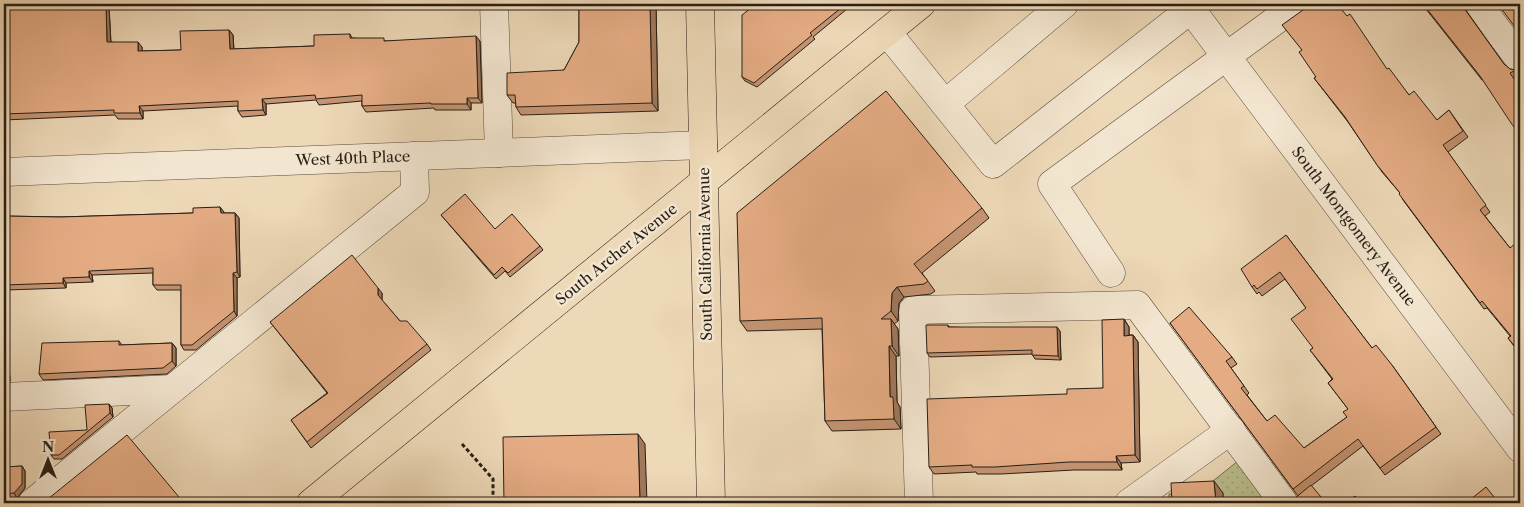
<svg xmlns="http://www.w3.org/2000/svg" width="1524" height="507" font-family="'Libre Caslon Text',serif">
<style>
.grass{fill:url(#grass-dots);stroke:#716e51}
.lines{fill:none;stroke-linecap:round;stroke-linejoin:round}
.minor-casing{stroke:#594c3e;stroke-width:29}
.major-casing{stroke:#281e15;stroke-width:29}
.path{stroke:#281e15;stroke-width:3;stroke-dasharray:4 2.5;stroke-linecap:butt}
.minor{stroke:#f3e6d0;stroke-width:28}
.major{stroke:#edd8b7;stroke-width:28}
.wall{fill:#c59472;stroke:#281e15}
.shaded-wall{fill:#a0785c;stroke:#281e15}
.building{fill:#e5ac84;stroke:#281e15}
.labels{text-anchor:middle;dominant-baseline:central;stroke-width:5;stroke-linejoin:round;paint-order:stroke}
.street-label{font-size:15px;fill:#281e15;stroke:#f3e6d0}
</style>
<defs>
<pattern id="grass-dots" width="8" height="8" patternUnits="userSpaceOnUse" patternTransform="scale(1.25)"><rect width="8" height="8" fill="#babe8d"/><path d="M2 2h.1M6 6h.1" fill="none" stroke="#a0a379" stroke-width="1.8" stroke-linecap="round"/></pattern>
</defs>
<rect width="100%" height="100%" fill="#edd8b7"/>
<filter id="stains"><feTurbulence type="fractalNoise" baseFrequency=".004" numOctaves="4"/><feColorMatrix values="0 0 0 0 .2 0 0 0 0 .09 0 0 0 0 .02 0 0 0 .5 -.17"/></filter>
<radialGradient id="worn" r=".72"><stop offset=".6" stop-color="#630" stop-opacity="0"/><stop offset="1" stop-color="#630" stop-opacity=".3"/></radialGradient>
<!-- grass -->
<path class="grass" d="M1243,457l33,46h-107v-9l29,-1z"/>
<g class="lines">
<!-- minor casing -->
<g class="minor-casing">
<g id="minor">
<path d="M494,4l5,149"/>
<path d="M1187,4l333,444"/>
<path d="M1478,4l42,56"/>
<path d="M887,32l106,132 198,-155"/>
<path d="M945,104l119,-100"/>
<path d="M4,172l699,-27"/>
<path d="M1111,273l-59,-89 246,-180"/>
<path d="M4,397l168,-8"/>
<path d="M32,503l383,-311 -1,-36"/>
<path d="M919,503l-6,-193 224,-5 147,198"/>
<path d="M1129,503l102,-73"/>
</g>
</g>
<!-- major casing -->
<g class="major-casing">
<g id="major">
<path d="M700,4l11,499"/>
<path d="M311,503l610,-499"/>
</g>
</g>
<!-- path -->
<path class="path" d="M462,444l31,35v24"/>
<!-- minor -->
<use href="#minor" class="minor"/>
<!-- major -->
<use href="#major" class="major"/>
</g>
<!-- wall -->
<g class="wall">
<path d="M4,4h108v2h-3l2,36 31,5v4l39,-1 48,-20 4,5 1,14 80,-3 36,-12 2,4 34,3h94l2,62h-11v7h-36l-1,-2 -68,4 -4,-6v-5l-43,4 -3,-5 -50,4v11l-24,2 -4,-6v-5l-95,5v8h-25l-3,-4 -111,5z"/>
<path d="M239,4h57v1l-56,1z"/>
<path d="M579,4h77l2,107 -137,4 -5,-8v-4h-3l-6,-8 57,-25 15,-28z"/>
<path d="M756,4h97l-40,33 2,2 -58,48 -12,-6 -3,-4z"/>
<path d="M1422,4h41v2l41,58 6,5 6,1 4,5 -6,4 -32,1z"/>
<path d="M1387,69l22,26 28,25 12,-10 19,27 -20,15 42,60 -5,4 25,32 10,2v104l-12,-16 2,-2 -23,-28 -3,1 -81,-109 -3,-7 -18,-21 -34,-50 -34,-44 2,-1z"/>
<path d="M220,207l4,6h11l4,5 1,59 -3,1v38l-41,34h-12l-3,-5v-55h-24l-4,-5v-12l-61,2 1,7 -27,1v5l-60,2v4h-2v-78l56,1 133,-4z"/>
<path d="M982,208l7,10 -67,55 13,18 -4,3 -27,3 -5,6 -1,18 -4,3 4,5 1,27h-3l1,46 3,5 1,22 -69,2 -7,-10 -3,-92 -75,2 -7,-10z"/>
<path d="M441,215l54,14 45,17 3,4 -33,27 -5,-6 -9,8z"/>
<path d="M1286,235l86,113 20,17 49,69 -56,41 -22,-29 -65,50 -128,-173 62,34 5,7 -6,4 18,25 -2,2 20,26 37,27 43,-31 1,-8 -20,-26 4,-4 -22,-29 3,-2 -7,-40 -21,-29 -23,17 -3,-4 -2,2 -5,-7z"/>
<path d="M382,293v7l18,21 27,23 4,6 -120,98 -20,-28 36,-27 -57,-71z"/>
<path d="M1124,319l5,8v8h4l5,7 2,120 -19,1 1,7h-48l-73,4h-24l-1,-2 -42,2 -5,-7 138,-73 36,-6z"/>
<path d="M948,325l1,2 111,4 1,29 -26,-1 -3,-5 -102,3 -3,-4z"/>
<path d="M119,341l3,4 50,-2 4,5v18l-9,8 -124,6 -4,-6z"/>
<path d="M4,346l4,4 2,31 -6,1z"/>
<path d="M109,404l3,4 1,9 -51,42h-8l-3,-4 36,-25z"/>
<path d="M4,429l2,38 16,-1 3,5v17l-8,10h-13z"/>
</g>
<!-- shaded-wall -->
<g class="shaded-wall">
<path d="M106,4h2l1,2 2,42 -4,-6z"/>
<path d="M650,4h6l2,107 -6,-8z"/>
<path d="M229,30l4,5 1,20 -4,-6z"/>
<path d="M476,36l4,5 2,62 -4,-5z"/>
<path d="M138,42l4,5v9l-4,-5z"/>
<path d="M467,98l4,5v7l-4,-6z"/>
<path d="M262,99l4,5v11l-3,-5z"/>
<path d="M139,106l4,5v8l-3,-6z"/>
<path d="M220,207l4,5v6l-3,-5z"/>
<path d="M235,213l4,5 1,59 -3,-5z"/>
<path d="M89,271l3,4 1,7 -4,-5z"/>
<path d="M233,273l4,5v38l-3,-5z"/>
<path d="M63,278l3,5v5l-3,-5z"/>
<path d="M4,287l2,3v4l-2,-3z"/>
<path d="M897,287l7,10 -5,6 -1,18 -7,-10 1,-18z"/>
<path d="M378,288l4,5v8l-4,-6z"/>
<path d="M891,319l7,10 1,27 -7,-10z"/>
<path d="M1124,319l5,8v16l-5,-7z"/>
<path d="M1057,327l3,4 1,29 -3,-4z"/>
<path d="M1133,335l5,7 2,120 -5,-7z"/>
<path d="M172,343l4,5v18l-4,-5z"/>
<path d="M5,346l3,4 2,31 -3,-5z"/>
<path d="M889,346l7,10 1,46 3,5 1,22 -7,-10 -4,-22z"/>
<path d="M109,404l3,4 1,9 -3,-4z"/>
<path d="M4,429l2,43 -2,-4z"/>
<path d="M638,434l7,10 2,59h-7z"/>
<path d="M1116,456l5,7 1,7 -5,-8z"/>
<path d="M22,466l3,5v17l-8,10 -3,-5z"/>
<path d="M1214,481l9,12 1,10h-8z"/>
</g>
<!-- building -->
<g class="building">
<path d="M4,4h102l1,38h31v9l43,-1 -1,-19 49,-1 1,19 84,-3v-11l36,-1v4h34v3l92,-5 2,62h-11v6h-36v-1l-69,3v-11l-46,4 -1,-4 -53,4 1,11 -25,1v-10l-99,5 1,7h-26v-3l-110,4z"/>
<path d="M579,4h71l2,99 -136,4 -1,-12h-8v-22l57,-3 15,-28z"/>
<path d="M756,4h90l-36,29 2,2 -58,48 -12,-6v-62z"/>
<path d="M1307,4h30l10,12 3,-2 37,55 2,-1 20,27 5,-4 23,29 12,-10 14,21 -20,14 43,60 -6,5 30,38 5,-4 5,6v103l-12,-15 3,-2 -29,-35 -2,2 -81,-109 1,-1 -23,-28 -32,-48 -31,-39 2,-1 -17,-25 3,-2 -20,-25 21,-15z"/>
<path d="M1423,4h38l43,60 6,5 6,1 -6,3 10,15v47l-9,-12 -31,-47z"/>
<path d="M1498,4h22v30z"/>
<path d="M886,91l96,117 -68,56 14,17 -4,3 -27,3 -5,6 -1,18 -10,8h10l1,27h-3l1,51h3l1,22 -69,2 -3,-103 -82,3 -3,-108z"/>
<path d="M465,194l30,35 17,-15 28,32 -32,27 -6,-6 -8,8 -53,-60z"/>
<path d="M220,207l1,6h14l2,59 -4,1 1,38 -42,34h-11v-60h-28v-17l-64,3v6l-26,1v5l-59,2v-69l56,1 133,-4v-5z"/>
<path d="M1286,235l86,113 4,-3 16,20 44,62 -56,41 -22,-29 -65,50 -123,-166 19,-16 43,50 -6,4 18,25 -3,2 26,33 8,-6 29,33 43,-31 -4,-5 5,-3 -20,-26 5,-4 -23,-29 3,-2 -22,-29 15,-11 -26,-36 -23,17 -3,-4 -2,2 -11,-18z"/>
<path d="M352,255l26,33v7l22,26h7l20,23 -120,98 -16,-22 37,-27 -58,-71z"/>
<path d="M1124,319v17l9,-1 2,120 -19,1 1,6h-48l-74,5h-23v-2l-43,2 -2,-68 140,-5v-5l36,-1 -1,-68z"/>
<path d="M926,325h22v2h109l1,29 -26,-1v-5l-105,3z"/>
<path d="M119,341v4l53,-2v18l-9,7 -124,6 3,-31z"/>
<path d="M4,346h1l2,30 -3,1z"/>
<path d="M1520,372v7l-4,-5z"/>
<path d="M109,404l1,9 -51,42h-8l-2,-23 38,-2 -2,-25z"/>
<path d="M638,434l2,69h-136l-1,-66z"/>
<path d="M127,435l57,68h-141z"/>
<path d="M22,466v18l-8,9 -10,1v-27z"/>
<path d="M1214,481l2,22h-44l-1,-20z"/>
<path d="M1311,485l15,18h-31v-5z"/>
<path d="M1486,487l13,16h-33z"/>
<path d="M1355,496l6,7h-15z"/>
</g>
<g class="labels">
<!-- street labels -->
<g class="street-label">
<text transform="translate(353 158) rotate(-2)">West 40th Place</text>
<text transform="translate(1354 226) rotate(53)">South Montgomery Avenue</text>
<text transform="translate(616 254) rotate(-39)">South Archer Avenue</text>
<text transform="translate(705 254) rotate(-91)">South California Avenue</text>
</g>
</g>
<!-- margin -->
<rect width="1524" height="507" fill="none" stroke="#edd8b7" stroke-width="20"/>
<rect x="5" y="5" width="1514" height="497" fill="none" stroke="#281e15" stroke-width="2.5"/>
<rect x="10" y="10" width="1504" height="487" fill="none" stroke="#281e15"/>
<!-- north arrow -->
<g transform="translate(48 460)" stroke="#f3e6d0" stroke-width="4" paint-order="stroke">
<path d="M0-4L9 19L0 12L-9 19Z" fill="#281e15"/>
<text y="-8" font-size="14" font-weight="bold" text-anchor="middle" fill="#281e15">N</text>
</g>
<rect width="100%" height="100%" filter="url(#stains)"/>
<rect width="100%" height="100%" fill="url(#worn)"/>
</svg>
